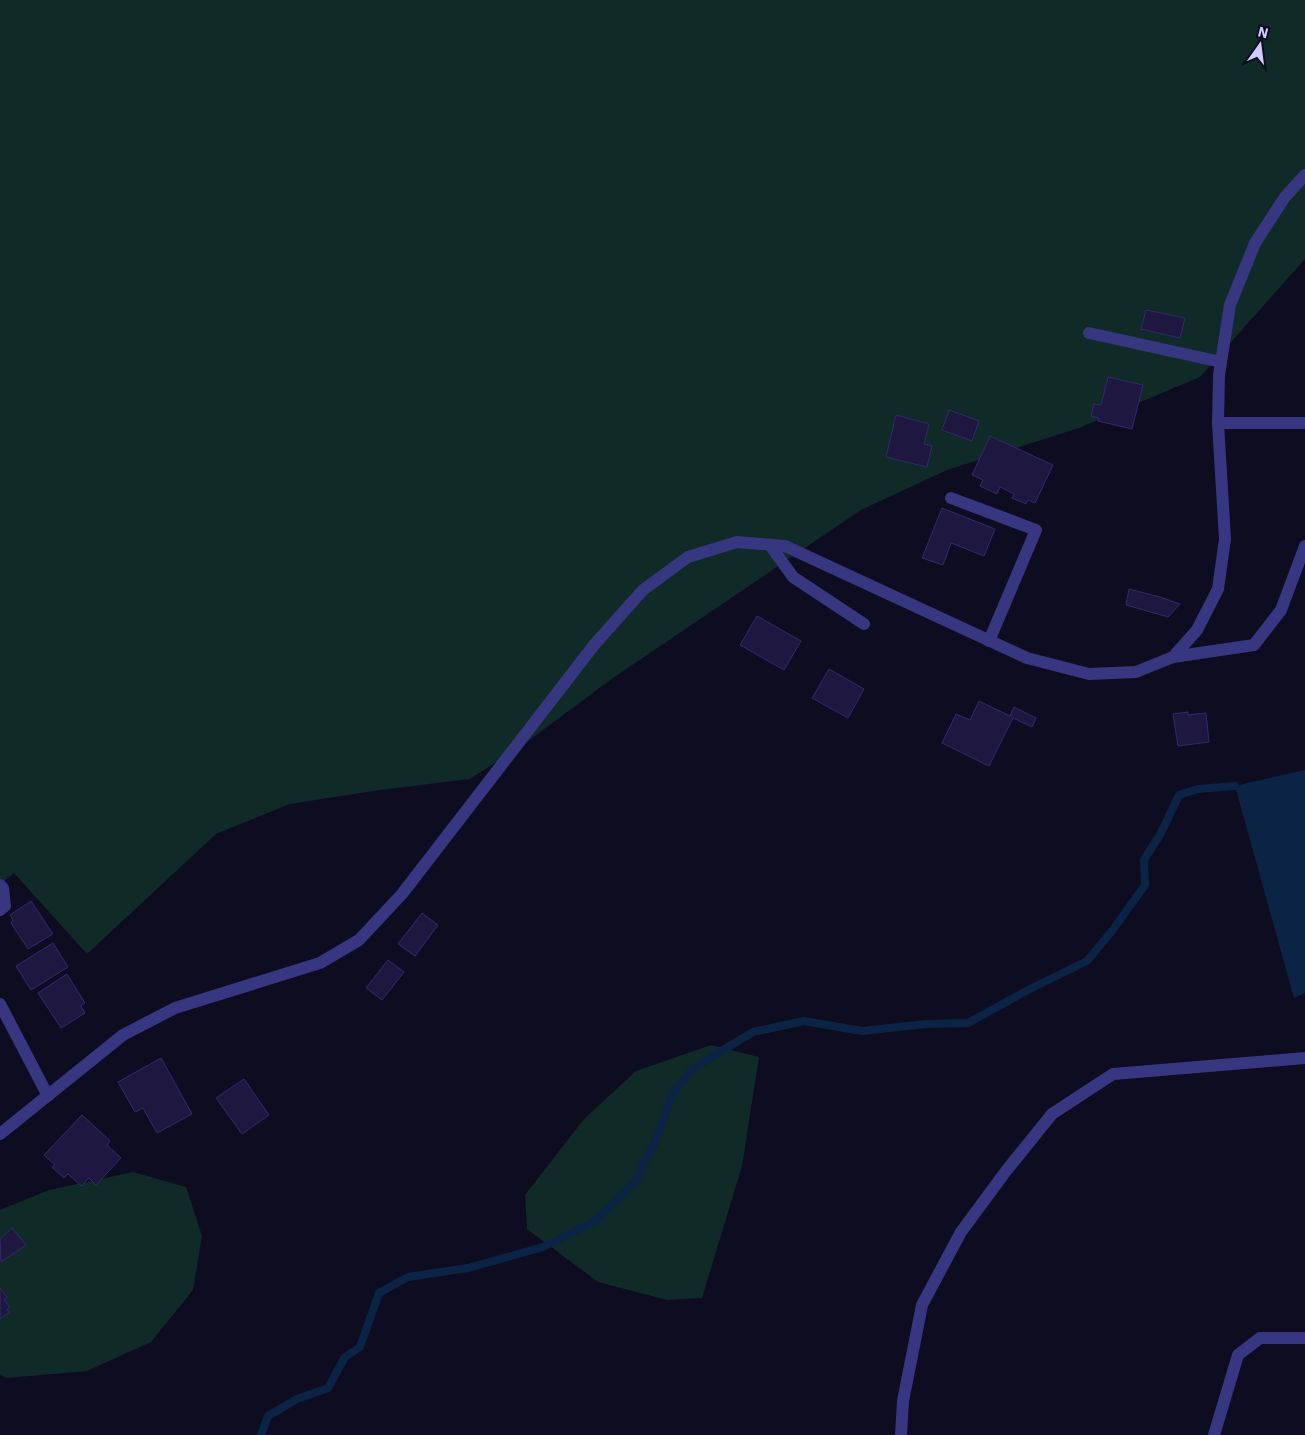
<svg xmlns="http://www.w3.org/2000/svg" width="1305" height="1435" font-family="'IBM Plex Sans',sans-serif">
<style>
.green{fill:#0f2a27}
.water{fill:#0b2445}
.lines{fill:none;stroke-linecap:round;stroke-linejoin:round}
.stream{stroke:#0b2445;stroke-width:8}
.building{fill:#1e1841;stroke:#33296e}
.minor{stroke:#363780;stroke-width:12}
</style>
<rect width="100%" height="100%" fill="#0e0c20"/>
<!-- green -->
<g class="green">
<path d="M0,0h1305v259l-105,118 -121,51 -132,42 -86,40 -248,168 -89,66 -54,35 -90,11 -90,14 -74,30 -129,120 -73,-81 -14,11z"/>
<path d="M711,1045l48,12 -17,109 -40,132 -35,2 -69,-18 -71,-53 -2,-34 59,-76 52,-48z"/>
<path d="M133,1172l53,15 16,49 -9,54 -42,52 -64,29 -81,7 -6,-3v-165l49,-20z"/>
</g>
<!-- water -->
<path class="water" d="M1305,770v223l-11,5 -59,-212z"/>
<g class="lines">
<!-- stream -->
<path class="stream" d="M261,1435l7,-19 29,-17 31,-11 17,-31 15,-10 19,-54 29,-16 60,-9 75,-21 52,-26 40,-39 19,-38 20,-53 21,-24 58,-35 51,-11 58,10 64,-7 42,-1 60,-33 59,-29 25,-30 33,-46 -1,-25 17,-27 18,-38 19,-6 37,-3"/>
</g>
<!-- building -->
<g class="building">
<path d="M1146,310l39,8 -5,20 -39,-9z"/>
<path d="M1108,377l35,8 -11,44 -34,-8 1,-3 -8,-2 3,-12 7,1z"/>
<path d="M949,410l30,11 -7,20 -30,-11z"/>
<path d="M896,415l33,9 -5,20 8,2 -5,21 -41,-10z"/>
<path d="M990,436l63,29 -18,38 -7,-3 -2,4 -14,-6 2,-4 -14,-7 -3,7 -17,-8 3,-6 -11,-5z"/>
<path d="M942,508l53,21 -11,27 -33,-13 -8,22 -21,-7z"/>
<path d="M1129,589l31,8 20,7 -12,13 -42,-12z"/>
<path d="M757,616l44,25 -17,29 -44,-25z"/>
<path d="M829,669l35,20 -16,29 -36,-20z"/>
<path d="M979,701l31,15 4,-9 22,11 -4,9 -19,-9 -24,48 -47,-23 14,-29 14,6z"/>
<path d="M1188,712v3l18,-2 3,29 -31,4 -5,-32z"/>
<path d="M31,901l22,33 -25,15 -17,-26 2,-3 -3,-5z"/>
<path d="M422,913l16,12 -23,31 -17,-12z"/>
<path d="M53,943l15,24 -37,23 -15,-24z"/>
<path d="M388,960l16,12 -22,28 -16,-12z"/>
<path d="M67,974l18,29 -4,3 4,7 -24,15 -23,-35z"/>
<path d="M161,1058l31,56 -35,19 -14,-25 -8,4 -17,-30z"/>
<path d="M244,1079l25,36 -27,19 -26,-36z"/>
<path d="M82,1115l28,26 -3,4 14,13 -25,27 -7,-7 -8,8 -13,-12 -4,4 -12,-11 3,-2 -11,-10z"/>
<path d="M12,1228l14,17 -25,17 -1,-23z"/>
<path d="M0,1288l7,9 -3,3 6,7 -3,3 3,2 -10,7z"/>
</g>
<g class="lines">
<!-- minor -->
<g class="minor">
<path d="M1089,333l132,29"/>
<path d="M1218,423h87"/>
<path d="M951,498l85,32 -47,111"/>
<path d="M770,545l23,32 71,47"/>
<path d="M1173,657l81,-12 27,-35 24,-64"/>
<path d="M0,885l3,3 2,18 -5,4"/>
<path d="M0,1004l48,92"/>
<path d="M0,1134l123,-99 52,-27 145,-45 39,-23 43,-46 192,-249 49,-55 45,-33 49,-15 48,4 242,112 62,16 47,-2 37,-15 24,-27 21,-41 7,-50 -7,-116 1,-48 11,-70 25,-62 30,-46 20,-22"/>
<path d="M901,1435l2,-34 19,-96 39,-73 45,-61 46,-57 61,-40 192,-16"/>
<path d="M1214,1435l24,-80 22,-17h45"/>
</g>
</g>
<!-- north arrow -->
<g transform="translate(1260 45) rotate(14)" stroke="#0e0c20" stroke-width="4" paint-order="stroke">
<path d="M0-4L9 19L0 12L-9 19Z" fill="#cecbff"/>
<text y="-8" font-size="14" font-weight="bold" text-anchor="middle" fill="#cecbff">N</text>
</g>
</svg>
